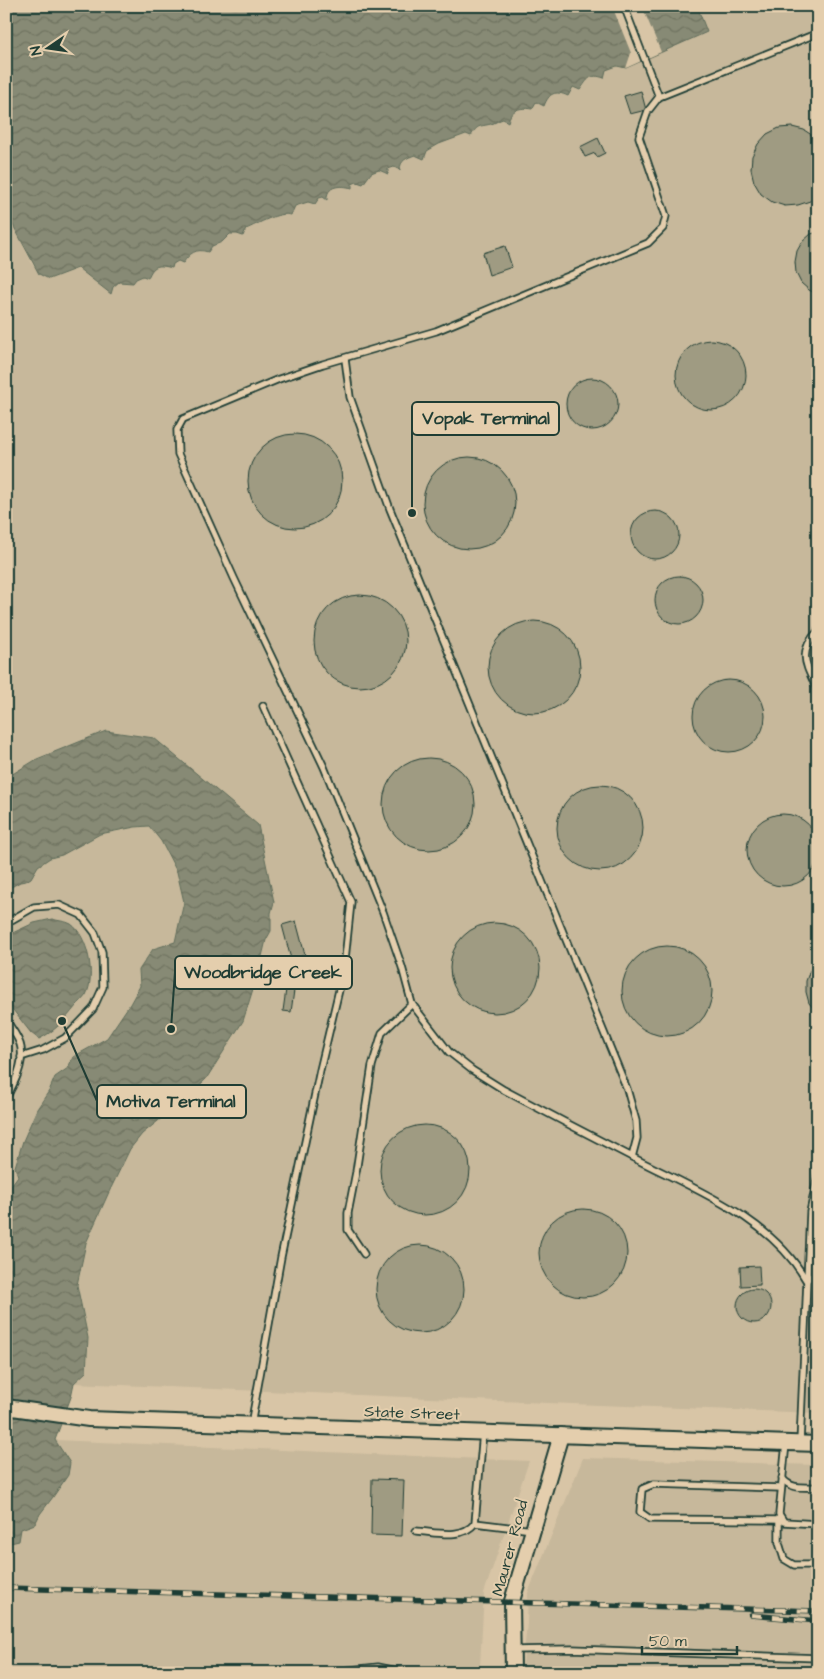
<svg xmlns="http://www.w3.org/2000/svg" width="824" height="1679" font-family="'Architects Daughter',sans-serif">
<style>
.built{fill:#c7b89b}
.water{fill:url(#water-waves);stroke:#5d6b5a}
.pier{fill:#d8c5a6}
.building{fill:#9f9b82;stroke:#1f3d34}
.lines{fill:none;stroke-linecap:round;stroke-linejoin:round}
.service-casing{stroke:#1f3d34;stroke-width:9}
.tertiary-casing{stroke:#1f3d34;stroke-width:18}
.service{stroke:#e4cead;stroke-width:5.5}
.tertiary{stroke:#e4cead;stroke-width:14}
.rail-casing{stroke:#1f3d34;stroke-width:5.5}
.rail{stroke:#e4cead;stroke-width:4;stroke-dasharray:11;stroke-linecap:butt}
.labels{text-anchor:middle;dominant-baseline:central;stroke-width:4;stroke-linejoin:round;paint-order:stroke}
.street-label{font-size:16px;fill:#1f3d34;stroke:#e4cead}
.leader{fill:none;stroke:#1f3d34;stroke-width:2}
.callout-dot{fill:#1f3d34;stroke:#e4cead;stroke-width:2}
.callout{fill:#e4cead;stroke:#1f3d34;stroke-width:2}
.callout-label{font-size:18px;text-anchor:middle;font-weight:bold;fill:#1f3d34}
</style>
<defs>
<pattern id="water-waves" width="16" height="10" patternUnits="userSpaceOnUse" patternTransform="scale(1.25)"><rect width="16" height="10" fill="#878a74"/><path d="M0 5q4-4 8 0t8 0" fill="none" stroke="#6e7260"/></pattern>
</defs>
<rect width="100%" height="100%" fill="#d8c5a6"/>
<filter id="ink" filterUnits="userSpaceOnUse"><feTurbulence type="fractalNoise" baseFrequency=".02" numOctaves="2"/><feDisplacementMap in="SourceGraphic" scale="10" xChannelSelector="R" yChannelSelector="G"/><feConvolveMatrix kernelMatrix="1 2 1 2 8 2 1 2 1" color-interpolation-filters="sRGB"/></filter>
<g filter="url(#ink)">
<!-- built -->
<g class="built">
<path d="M697,6h121v1407l-246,-9 -498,-21 12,-11 2,-34 -11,-53 9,-42 23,-51 21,-43 12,-15 43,-35 21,-20 37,-58 15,-48 8,-33 5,-9v-18l3,-11 -16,-77 -104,-87 -117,21 -31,19v-569l26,55 17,15 29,-11 35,19 6,-5 14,1 2,-4 9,-3 11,-9 17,-3 6,-3 5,1 6,-7 6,-4 27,-9 8,-8h7l31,-16 18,-5 5,2 4,-9 32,-10 3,-6 7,-3 7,-1 8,2v-4l14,-6 5,-5 8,-3 9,3v-4l12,-4 4,-6 11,-4 5,1 19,-12 27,-10 5,2 5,-9 6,-3h8l13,-5 13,-9 30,-11 6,-5 21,-7 7,3 8,-11 17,-9 12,-4 9,2 81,-36z"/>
<path d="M149,826l12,15 16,31 7,30 -9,41 -22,6 -14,21 1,16 -10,18 -23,34 -33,19 -6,11 -13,9 -6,14 -12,18 -19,67 -12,16v-302l14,-9h6l5,-3 7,-12 12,-8 12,-3 38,-21 35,-7z"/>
<path d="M55,1440l474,21 -45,132 -4,72 2,8h-476v-129l13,-3 2,-12 14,-5 5,-10 13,-17 6,-10 11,-24z"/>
<path d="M583,1458l235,7v208h-296l5,-50 1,-30z"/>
</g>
<!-- water -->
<g class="water">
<path d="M6,6h691l10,26 -81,36 -9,-2 -11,4 -2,8c-14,-5 -16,1 -24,12l-7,-3 -5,9c-13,-6 -19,-3 -24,10l-8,-4 -4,7c-12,-2 -21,0 -24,13l-5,-3c-4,1 -8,4 -12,5 -12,3 -13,0 -20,12l-5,-2 -27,10 -12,7 -3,8 -9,-4c-8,3 -15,5 -15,15l-6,-3 -6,2v5l-9,-4 -8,3 -8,11 -6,-2 -5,2v4c-11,-3 -26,-3 -25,12l-4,-3 -4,1 -4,6 -7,-2 -13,4 -4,9c-12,-4 -33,9 -45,14l-3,7 -6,-2h-7l-8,8 -10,4 -4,6c-12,-4 -18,1 -25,11l-5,-2 -5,3 -1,4c-14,-4 -19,-3 -24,10l-5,-2 -7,3 -3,4 -14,-1 -6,5 -2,7 -33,-26 -29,11 -10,-5 -26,-49 -7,-16z"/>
<path d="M106,731l48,7 104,87 16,77 -3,11v18l-5,9 -8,33 -15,48 -37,58 -21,20 -43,35 -12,15 -21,43 -23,51 -9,42 11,53 -2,34 -12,11 -3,14 -16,43 15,23 -2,12 -15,22 -13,17 -5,10 -14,5 -2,12 -13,3v-352l12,-16 -3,-9 8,-26 14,-32 12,-18 6,-14 13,-9 5,-11 34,-19 23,-34 10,-18 -1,-16 14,-21 22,-7 9,-40 -7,-30 -16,-31 -12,-15 -14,1 -35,7 -38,21 -12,3 -12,8 -7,12 -5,3 -6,1 -14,8v-112l31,-19z"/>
<path d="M52,919c6,2 14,2 19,5 17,12 25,52 15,71 -3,4 -7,8 -10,11 -12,15 -21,25 -37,33l-8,-6 -25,-32v-65l28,-13z"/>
<path d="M6,1041c7,14 7,18 0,32z"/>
</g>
<!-- pier -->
<path class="pier" d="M612,6h30l19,46 -35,16 5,-15z"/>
<!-- building -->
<g class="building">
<path d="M641,91l5,19 -16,4 -6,-18z"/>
<path d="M792,127l12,3 14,9v55l-8,7 -12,4 -13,1 -13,-4 -11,-8 -7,-12 -3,-13 1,-13 6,-12 9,-10 12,-6z"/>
<path d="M598,138l7,15 -8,4 -2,-4 -10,4 -5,-10z"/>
<path d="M818,232v63l-9,-5 -8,-7 -5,-10 -1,-11 2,-11 5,-9 9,-8z"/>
<path d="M505,246l7,21 -23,8 -6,-22z"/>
<circle cx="711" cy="375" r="35"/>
<circle cx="592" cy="404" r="26"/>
<circle cx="295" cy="481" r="47"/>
<circle cx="469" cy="503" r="46"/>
<circle cx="655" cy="535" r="24"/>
<circle cx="679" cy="600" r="24"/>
<circle cx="360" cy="641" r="46"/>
<circle cx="534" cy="667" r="46"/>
<circle cx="729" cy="716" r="36"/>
<circle cx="429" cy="804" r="46"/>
<circle cx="600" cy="828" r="43"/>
<circle cx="783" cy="850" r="36"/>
<path d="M296,921l9,34 -14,4 -9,-34z"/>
<circle cx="495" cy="968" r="45"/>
<circle cx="667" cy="991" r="45"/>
<path d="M818,961v53l-9,-11 -3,-11v-11l4,-11z"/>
<path d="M288,975l8,1 -5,36 -8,-1z"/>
<circle cx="425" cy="1170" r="45"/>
<circle cx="583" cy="1253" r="44"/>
<circle cx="420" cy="1289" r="44"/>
<path d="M759,1266l1,19 -19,1 -1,-19z"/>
<circle cx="754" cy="1306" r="17"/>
<path d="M372,1479l32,1 -2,56 -31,-1z"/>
</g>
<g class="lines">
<!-- service casing -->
<g class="service-casing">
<g id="service">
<path d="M624,6l35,91"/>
<path d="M818,33l-159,64 -11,14 -9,26 27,79 -3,12 -15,15 -212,88 -113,33 -44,15 -96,40 -6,11 1,24 56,124 90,189 59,145 19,55 10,37 37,48 23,18 32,20c43,23 85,45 128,67 61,32 138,60 174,123l12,-7"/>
<path d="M345,359l5,38 40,112 237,580 9,32 1,17 -5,19"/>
<path d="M818,631c-22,23 -11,35 0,60"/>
<path d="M6,923l28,-16 25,-2 22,10 14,18 7,19 1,35 -10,22 -28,29 -22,12 -22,7"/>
<path d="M6,1020c5,8 14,19 15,28 3,17 -7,36 -15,50"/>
<path d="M364,1254l-16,-24v-17l8,-41 16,-106 10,-33 30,-29"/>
<path d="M251,1425l30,-168 39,-187 24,-101 7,-67 -88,-196"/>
<path d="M786,1443l-7,71 5,8 34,2"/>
<path d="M800,1443l10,-231 8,-37"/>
<path d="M782,1478c9,12 22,9 36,9"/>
<path d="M779,1518v25l5,16 10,6h24"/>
<path d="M779,1520l-129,-1 -10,-7 2,-23 12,-5 127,4"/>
<path d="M475,1523l58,7"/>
<path d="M416,1531c19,1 46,9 59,-8l8,-91"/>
<path d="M513,1650l59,-1 246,9"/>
<path d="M322,1673l56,-6 29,6"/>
</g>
</g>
<!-- tertiary casing -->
<g class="tertiary-casing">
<g id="tertiary">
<path d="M6,1407l83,12 729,25"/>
<path d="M513,1673l-1,-72 49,-166"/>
</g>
</g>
<!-- service -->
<use href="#service" class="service"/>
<!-- tertiary -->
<use href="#tertiary" class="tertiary"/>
<!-- rail casing -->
<g class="rail-casing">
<g id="rail">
<path d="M6,1588l812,23"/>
<path d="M751,1615l67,6"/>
</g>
</g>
<!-- rail -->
<use href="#rail" class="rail"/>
</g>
</g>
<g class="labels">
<!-- street labels -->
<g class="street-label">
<text transform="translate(412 1413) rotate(2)">State Street</text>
<text transform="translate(510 1548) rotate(-75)">Maurer Road</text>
</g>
</g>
<!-- callouts -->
<path class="leader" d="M412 513L412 418M171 1029L175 972M62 1021L97 1101"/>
<g class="callout-dot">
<circle cx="412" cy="513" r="5"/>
<circle cx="171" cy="1029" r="5"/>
<circle cx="62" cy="1021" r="5"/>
</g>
<g class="callout">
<rect x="412" y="402" width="147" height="33" rx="5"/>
<rect x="175" y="956" width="177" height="33" rx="5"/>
<rect x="97" y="1085" width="149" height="33" rx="5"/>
</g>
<g class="callout-label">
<text x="486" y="424">Vopak Terminal</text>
<text x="263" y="978">Woodbridge Creek</text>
<text x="171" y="1107">Motiva Terminal</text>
</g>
<!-- margin -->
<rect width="824" height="1679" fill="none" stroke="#e4cead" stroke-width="25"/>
<rect x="12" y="12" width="799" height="1654" fill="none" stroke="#1f3d34" stroke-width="2" filter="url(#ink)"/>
<!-- north arrow -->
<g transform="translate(48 48) rotate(257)" stroke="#e4cead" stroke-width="4" paint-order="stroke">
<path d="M0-4L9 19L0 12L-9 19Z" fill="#1f3d34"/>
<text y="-8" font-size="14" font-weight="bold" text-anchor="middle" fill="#1f3d34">N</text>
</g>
<!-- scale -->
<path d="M642 1646v8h95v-8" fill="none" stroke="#1f3d34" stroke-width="2.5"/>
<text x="649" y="1646" font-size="15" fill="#1f3d34" stroke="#e4cead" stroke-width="4" paint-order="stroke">50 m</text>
</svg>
